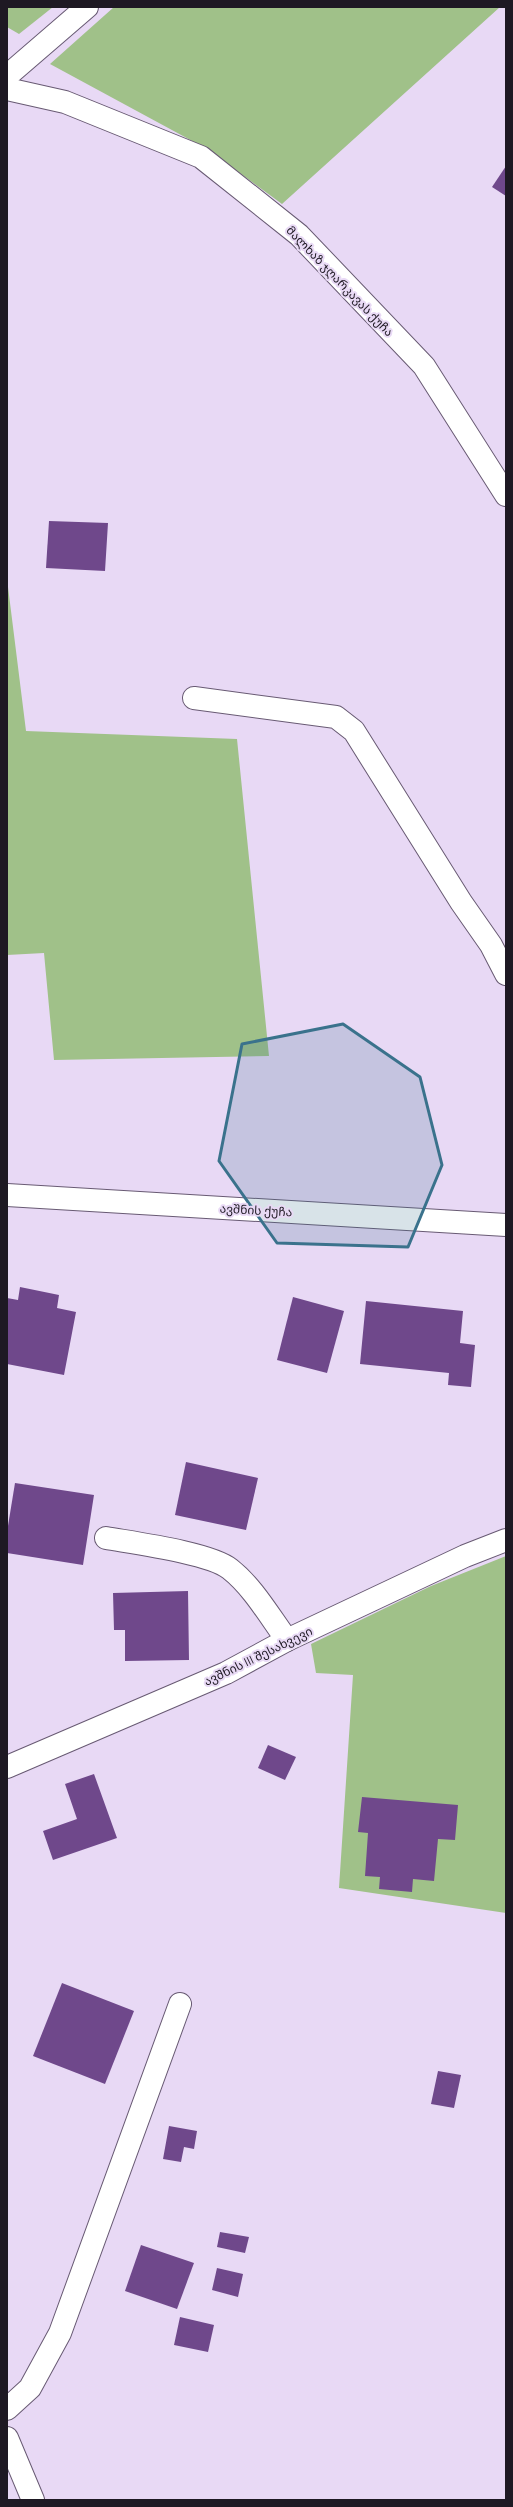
<svg xmlns="http://www.w3.org/2000/svg" width="513" height="2507" font-family="'Titillium Web','Noto Sans Georgian',sans-serif">
<style>
.green{fill:#a0c189}
.building{fill:#6f488b}
.lines{fill:none;stroke-linecap:round;stroke-linejoin:round}
.minor-casing{stroke:#685a73;stroke-width:24}
.minor{stroke:#fff;stroke-width:22}
.marked{fill:#3a728c;fill-opacity:0.2;stroke:#3a728c;stroke-width:3;stroke-linejoin:round}
.labels{text-anchor:middle;dominant-baseline:central;stroke-width:4;stroke-linejoin:round;paint-order:stroke}
.street-label{font-size:12px;fill:#1e1923;stroke:#e8d9f5}
</style>
<rect width="100%" height="100%" fill="#e8d9f5"/>
<!-- green -->
<g class="green">
<path d="M7,7h46l-34,27 -12,-7z"/>
<path d="M114,7h386l-218,197 -75,-55 -157,-85z"/>
<path d="M7,579l19,152 211,8 32,317 -215,4 -10,-107 -37,2z"/>
<path d="M506,1556v357l-167,-25 14,-213 -37,-2 -5,-29 120,-58z"/>
</g>
<!-- building -->
<g class="building">
<path d="M506,166v30l-14,-9z"/>
<path d="M49,521l59,2 -3,48 -59,-3z"/>
<path d="M20,1287l39,8 -2,13 19,4 -12,63 -57,-11v-66l11,2z"/>
<path d="M293,1297l51,14 -17,62 -50,-13z"/>
<path d="M366,1301l97,10 -3,32 15,2 -4,42 -23,-2 1,-12 -89,-9z"/>
<path d="M186,1462l72,16 -12,52 -71,-15z"/>
<path d="M15,1483l79,12 -11,70 -76,-12v-21z"/>
<path d="M188,1591l1,69 -64,1v-31h-11l-1,-37z"/>
<path d="M268,1745l28,12 -11,23 -27,-12z"/>
<path d="M94,1774l23,64 -64,22 -10,-29 34,-12 -12,-35z"/>
<path d="M362,1797l96,8 -3,35 -17,-1 -4,42 -21,-2 -1,13 -33,-3 1,-12 -15,-1 3,-43 -10,-1z"/>
<path d="M62,1983l72,28 -29,73 -72,-28z"/>
<path d="M438,2071l23,4 -7,33 -23,-4z"/>
<path d="M169,2126l28,5 -3,18 -10,-2 -3,15 -18,-3z"/>
<path d="M220,2232l29,5 -4,16 -28,-6z"/>
<path d="M141,2245l53,18 -17,46 -52,-18z"/>
<path d="M217,2268l26,6 -5,23 -26,-7z"/>
<path d="M180,2317l34,8 -6,27 -34,-7z"/>
</g>
<g class="lines">
<!-- minor casing -->
<g class="minor-casing">
<g id="minor">
<path d="M7,76l80,-69"/>
<path d="M7,89l58,13 136,55 98,78 125,131 82,129"/>
<path d="M194,698l142,19 18,14 107,171 30,43 15,29"/>
<path d="M7,1195l499,30"/>
<path d="M106,1538c28,5 104,15 124,31 23,18 40,48 57,71"/>
<path d="M7,1767l219,-94 61,-33 178,-84 41,-16"/>
<path d="M7,2409l23,-21 30,-55 120,-329"/>
<path d="M7,2438l26,62"/>
</g>
</g>
<!-- minor -->
<use href="#minor" class="minor"/>
</g>
<!-- marked area -->
<path class="marked" d="M343,1024l77,53 22,88 -34,82 -131,-4 -58,-82 23,-117z"/>
<g class="labels">
<!-- street labels -->
<g class="street-label">
<text transform="translate(340 281) rotate(46)">მალხაზ ჯღარკავას ქუჩა</text>
<text transform="translate(256 1210) rotate(3)">ავშნის ქუჩა</text>
<text transform="translate(258 1656) rotate(-26)">ავშნის III შესახვევი</text>
</g>
</g>
<!-- border -->
<rect width="513" height="2507" fill="none" stroke="#1e1923" stroke-width="16"/>
</svg>
